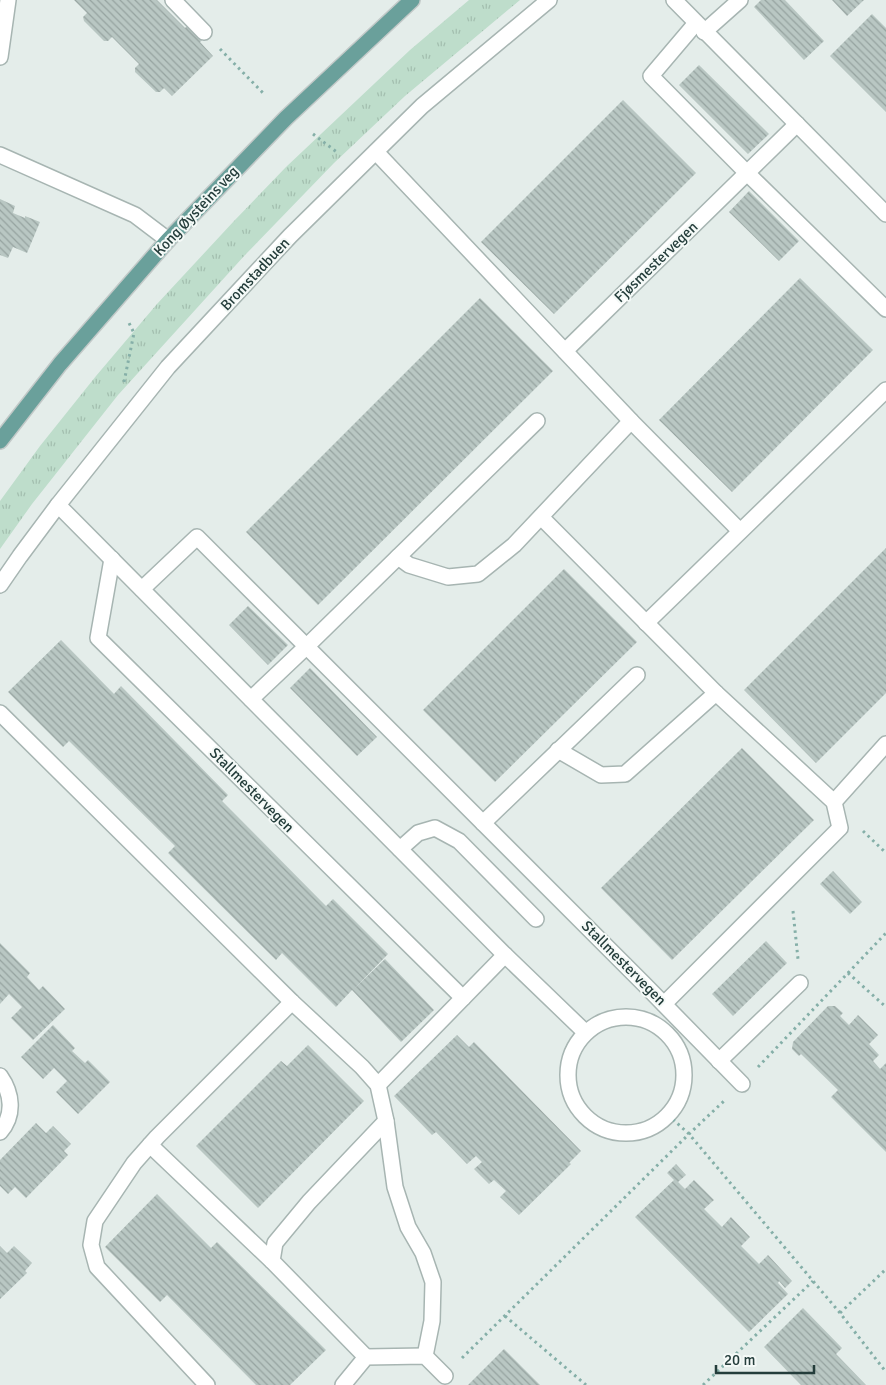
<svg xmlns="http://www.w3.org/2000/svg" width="886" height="1385" font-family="Signika,sans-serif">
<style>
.grass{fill:url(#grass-tufts)}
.building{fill:url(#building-back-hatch)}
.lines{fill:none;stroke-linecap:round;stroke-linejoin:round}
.minor-casing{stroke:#a7b5b2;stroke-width:18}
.major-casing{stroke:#c2c9c8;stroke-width:18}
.path{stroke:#85afa8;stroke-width:3;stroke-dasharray:2.5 4;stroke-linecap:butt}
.minor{stroke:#fff;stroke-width:15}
.major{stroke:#6aa09b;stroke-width:15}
.labels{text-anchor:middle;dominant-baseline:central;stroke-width:4;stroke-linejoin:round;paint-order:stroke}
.street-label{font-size:15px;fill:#243d3b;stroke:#f4f9f7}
</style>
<defs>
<pattern id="grass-tufts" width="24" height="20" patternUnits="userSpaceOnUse" patternTransform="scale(1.25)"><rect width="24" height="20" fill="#beddcb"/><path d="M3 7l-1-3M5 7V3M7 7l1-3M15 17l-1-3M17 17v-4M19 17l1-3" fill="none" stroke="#a3bfaf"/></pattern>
<pattern id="building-back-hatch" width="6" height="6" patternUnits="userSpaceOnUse" patternTransform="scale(1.25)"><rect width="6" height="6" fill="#b9c7c3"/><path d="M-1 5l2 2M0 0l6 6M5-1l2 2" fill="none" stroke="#96a3a0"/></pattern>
</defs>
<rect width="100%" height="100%" fill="#e4edea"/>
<!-- grass -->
<path class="grass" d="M469,0h51l-115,96 -71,67 -89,92 -127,140 -86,109 -32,45v-48l40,-55 56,-70 61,-72 77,-83 52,-54 124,-117z"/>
<!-- building -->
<g class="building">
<path d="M74,0h83l28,28 5,-5 15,15 -5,4 13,14 -41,40 -8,-8 -4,4h-4l-21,-20v-4l4,-4 -27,-27 -4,4h-4l-20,-20 -1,-4 4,-4z"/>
<path d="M761,0h24l39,41 -20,19 -50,-53z"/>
<path d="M832,0h32l-17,16z"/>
<path d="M872,14l14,14v84l-56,-56z"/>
<path d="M699,65l70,69 -21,20 -69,-69z"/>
<path d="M623,100l73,73 -142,141 -73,-72z"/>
<path d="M749,191l50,50 -20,20 -50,-49z"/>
<path d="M0,199l15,7 -2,7 12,5v-2l15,6 -13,31 -14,-6 -5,11 -8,-3z"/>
<path d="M800,278l73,72 -141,142 -73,-72z"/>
<path d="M480,298l73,73 -235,234 -72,-73z"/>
<path d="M886,548v145l-70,70 -72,-73z"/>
<path d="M564,569l73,73 -142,140 -72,-72z"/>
<path d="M248,606l40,39 -20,20 -39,-40z"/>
<path d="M61,640l53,54 7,-8 107,109 -6,6 104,105 7,-7 55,55 -33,34 30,-29 49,51 -33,32 -49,-52 -16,17 -54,-54 -6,7 -108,-107 7,-7 -106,-105 -6,6 -55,-55z"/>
<path d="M310,668l67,69 -20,19 -67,-68z"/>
<path d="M742,748l72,72 -142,140 -71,-72z"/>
<path d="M833,871l29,31 -12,12 -30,-30z"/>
<path d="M766,941l21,22 -54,53 -21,-22z"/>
<path d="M0,943l30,30 -3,4 12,13 4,-4 22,23 -32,31 -22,-22 11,-11 -13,-13 -9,10z"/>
<path d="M828,1006h7l8,7 -3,3 9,9 9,-10 20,20 -9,9 10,11 -6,6 7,8 6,-6v89l-55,-55 7,-7 -37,-36 -2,2 -7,-7 1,-7z"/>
<path d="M53,1025l22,23 -3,3 13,12 3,-3 22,22 -32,32 -22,-22 11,-11 -13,-13 -11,11 -22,-22z"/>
<path d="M457,1035l12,12 5,-5 107,109 -12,12 2,1 -52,51 -19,-18 6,-6 -12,-11 -5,4 -15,-15 8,-7 -6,-6 -9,8 -31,-32 -4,3 -38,-39z"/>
<path d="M308,1045l56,56 -106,107 -62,-62 85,-85 6,5z"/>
<path d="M36,1123l10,10 7,-7 18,18 -7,7 4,4 -42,43 -11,-11 -7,7 -8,-8v-26z"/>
<path d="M676,1164l10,11 -8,7 7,7 9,-9 20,20 -10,9 18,18 9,-10 19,20 -9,9 18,18 9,-9 24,26 -7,7 -6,-7 -1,2 10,11 -39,38 -114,-115 39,-37 -7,-7z"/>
<path d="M157,1194l54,54 6,-6 109,108 -36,35h-34l-89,-90 -7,7 -55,-55z"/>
<path d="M0,1246l7,7 7,-7 18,17 -7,8 2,2 -27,26z"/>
<path d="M803,1308l39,40 -6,6 30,31h-65l-37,-38z"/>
<path d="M504,1349l36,36h-72z"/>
</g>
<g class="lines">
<!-- minor casing -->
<g class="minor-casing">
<g id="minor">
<path d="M173,0l31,32"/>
<path d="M674,0l212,214"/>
<path d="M696,23l-45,53 96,97 139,136"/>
<path d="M704,32l36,-32"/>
<path d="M0,57l8,-57"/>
<path d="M376,152l255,269 109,110"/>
<path d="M0,155l135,60 33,25"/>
<path d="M565,351l232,-227"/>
<path d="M58,505l447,450 80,77"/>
<path d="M541,517l175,176"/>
<path d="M398,557l11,8 39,12 30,-3 36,-29 117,-124"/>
<path d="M112,559l-14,79 365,360 42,-43"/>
<path d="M0,585l20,-29 38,-51 110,-138 122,-131 132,-130 127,-106"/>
<path d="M142,589l55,-52 447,447 98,100"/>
<path d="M646,623l240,-233"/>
<path d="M251,699l56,-53 230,-225"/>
<path d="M0,713l292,289 70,65 16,18 8,36 -77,81 -34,41 -3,18 94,96"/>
<path d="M558,750l43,25 24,-1 91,-81 118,109 6,26 -176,176"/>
<path d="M834,802l52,-58"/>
<path d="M483,823l154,-148"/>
<path d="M400,849l18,-16 17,-5 24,13 77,78"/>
<circle cx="626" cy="1075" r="58"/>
<path d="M719,1061l81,-78"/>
<path d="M0,1076c12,17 15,39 0,56"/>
<path d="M378,1085l85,-87"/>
<path d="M386,1121l9,66 13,40 15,26 10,29 -1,39 -7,35"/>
<path d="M150,1145l122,116"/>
<path d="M207,1385l-110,-118 -6,-22 4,-24 39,-58 23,-26 135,-135"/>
<path d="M343,1385l23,-28 59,-1 20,20"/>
</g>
</g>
<!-- major casing -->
<g class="major-casing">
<path id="major" d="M0,441l60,-77 108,-124 118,-122 126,-118"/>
</g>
<!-- path -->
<g class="path">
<path d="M220,49l45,46"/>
<path d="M313,134l25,19"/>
<path d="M124,382l10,-49 -5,-10"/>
<path d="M863,831l23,22"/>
<path d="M793,911l5,48"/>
<path d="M848,973l38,-40"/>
<path d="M758,1067l90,-94 38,34"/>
<path d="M668,1115l21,19 151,179 46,59"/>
<path d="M840,1313l46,-44"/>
<path d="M505,1316l81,69"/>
<path d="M462,1358l227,-224 36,-34"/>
<path d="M703,1385l110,-104"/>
</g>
<!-- minor -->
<use href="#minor" class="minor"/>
<!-- major -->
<use href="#major" class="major"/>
</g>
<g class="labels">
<!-- street labels -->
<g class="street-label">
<text transform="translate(196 211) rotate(-47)">Kong Øysteins veg</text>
<text transform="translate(656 262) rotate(-44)">Fjøsmestervegen</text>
<text transform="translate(255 274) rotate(-47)">Bromstadbuen</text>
<text transform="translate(252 790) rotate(45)">Stallmestervegen</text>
<text transform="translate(624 963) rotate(45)">Stallmestervegen</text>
</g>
</g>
<!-- scale -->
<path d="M716 1365v8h98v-8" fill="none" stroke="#243d3b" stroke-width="2.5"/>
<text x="724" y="1365" font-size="15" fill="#243d3b" stroke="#f4f9f7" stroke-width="4" paint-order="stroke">20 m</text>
</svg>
